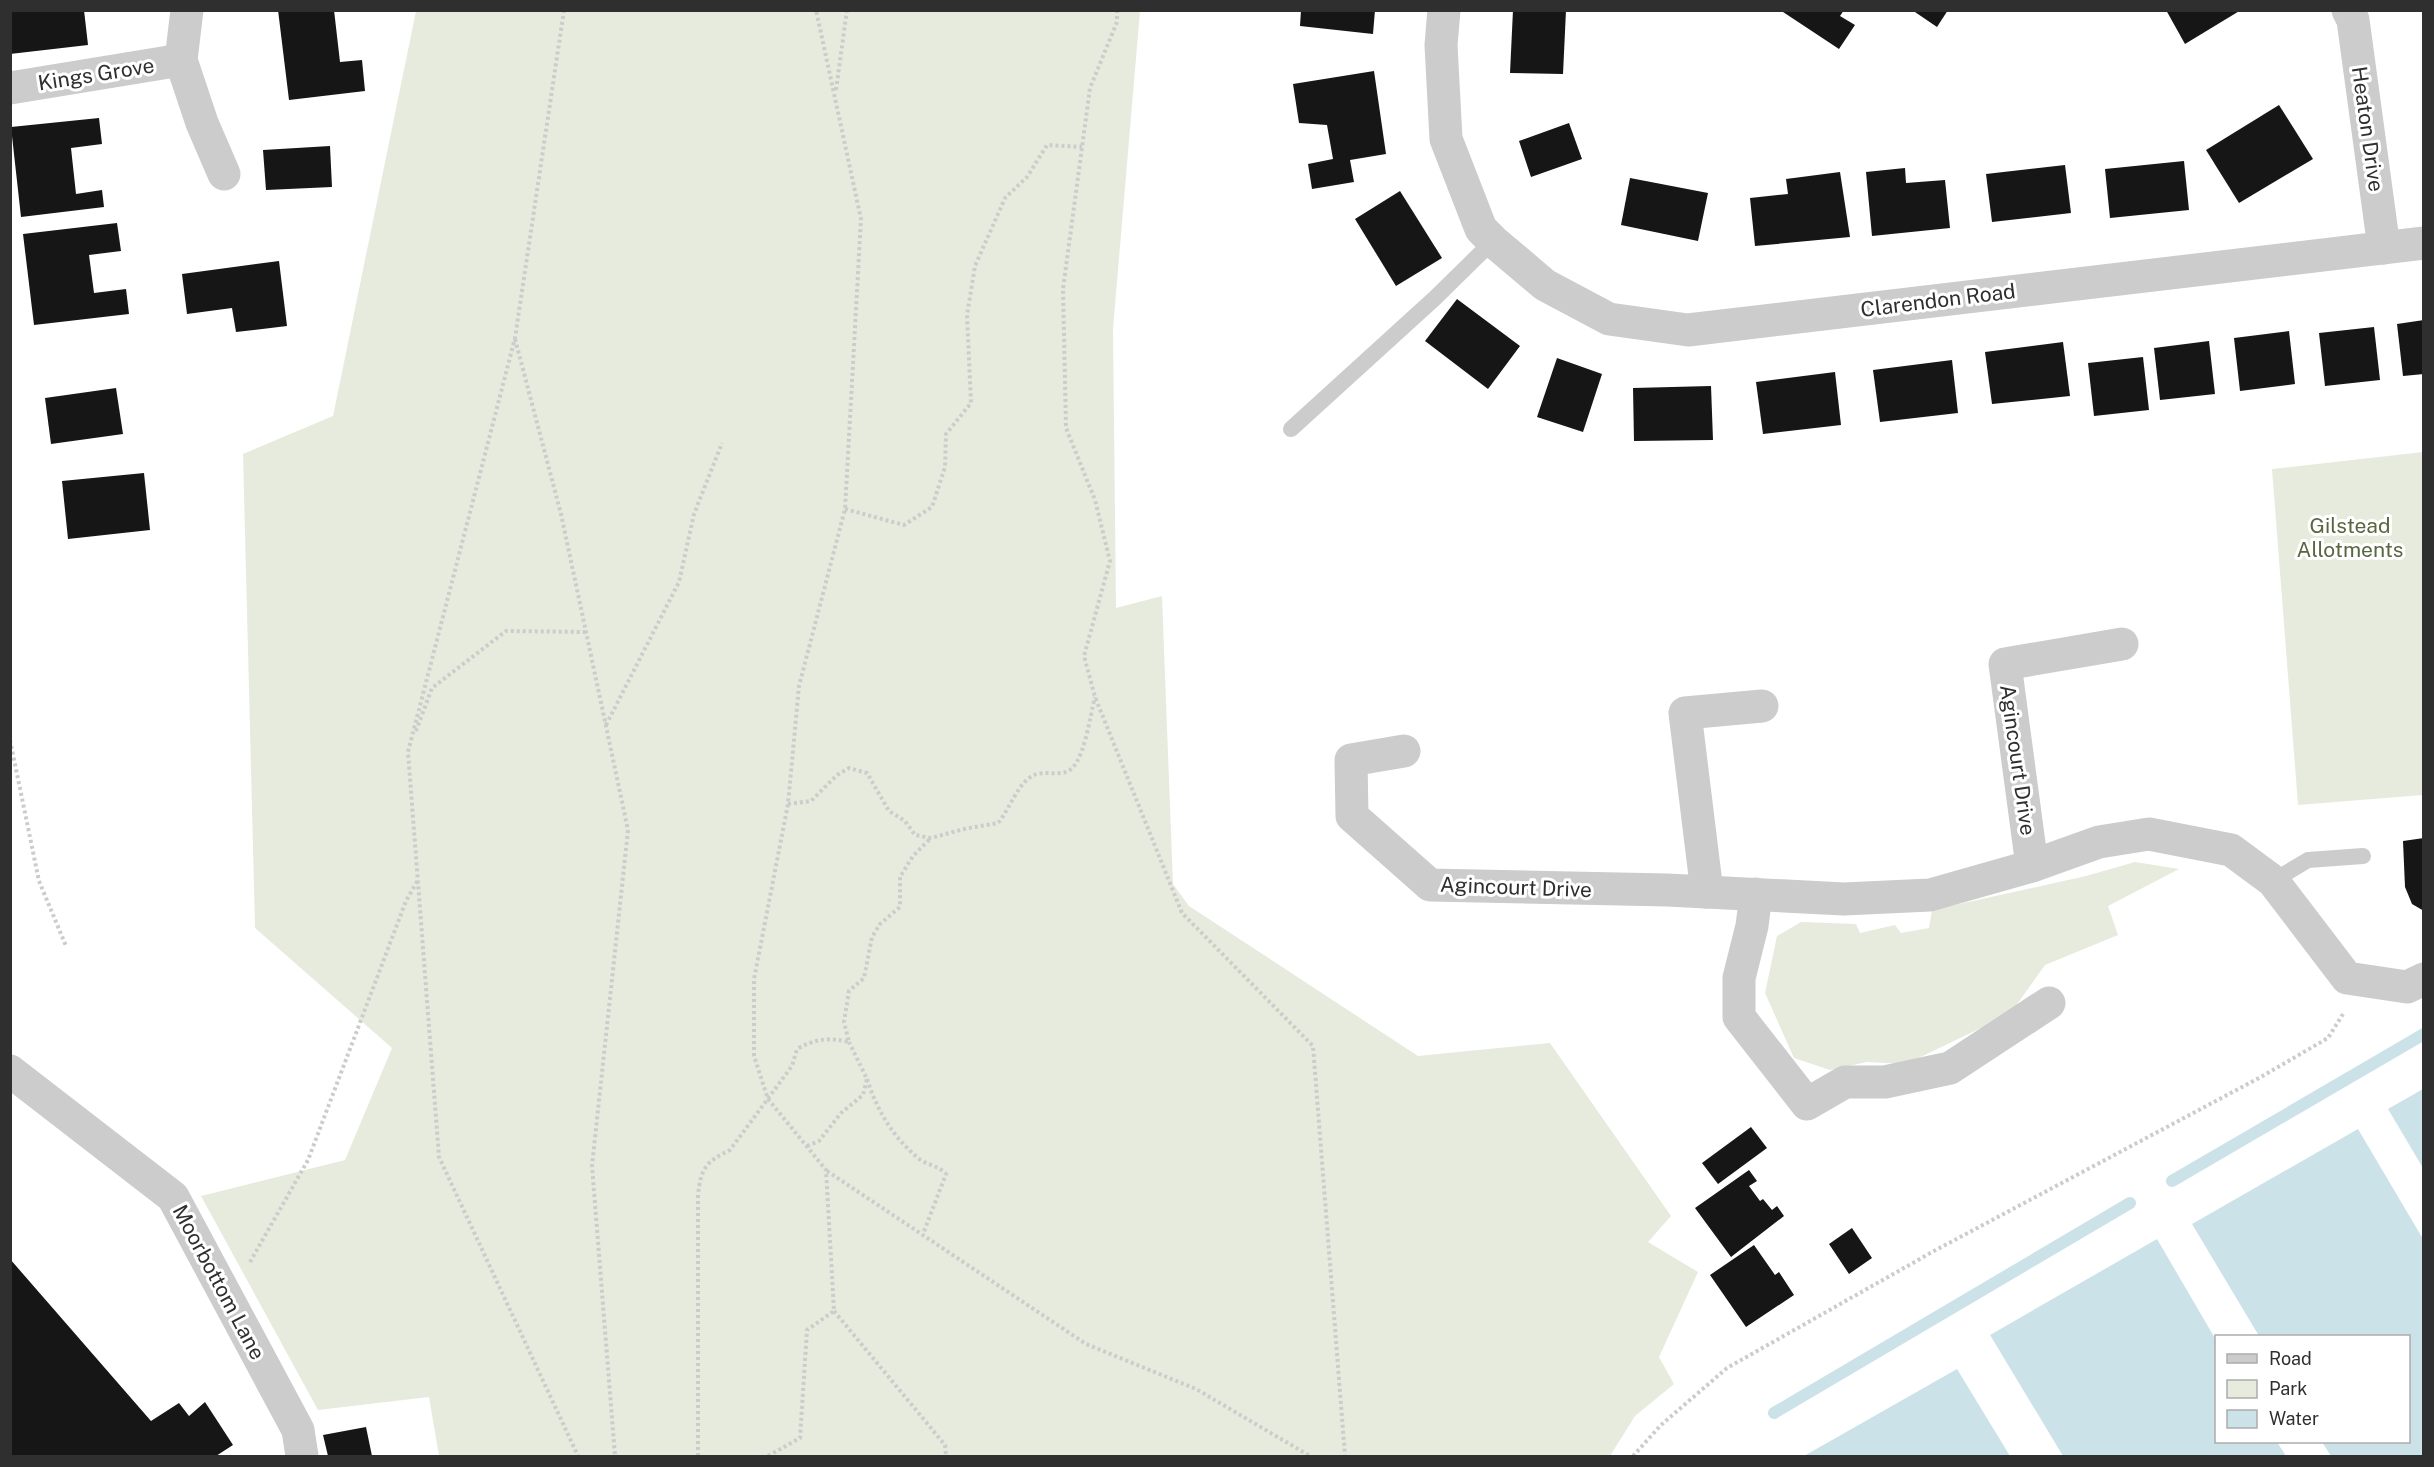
<svg xmlns="http://www.w3.org/2000/svg" width="2434" height="1467" font-family="'Public Sans',sans-serif">
<style>
.green{fill:#e7ebde}
.water{fill:#cce2e9}
.lines{fill:none;stroke-linecap:round;stroke-linejoin:round}
.stream{stroke:#cce2e9;stroke-width:12}
.building{fill:#161616}
.path{stroke:#ccc;stroke-width:4;stroke-dasharray:3 3;stroke-linecap:butt}
.lane{stroke:#ccc;stroke-width:16}
.street{stroke:#ccc;stroke-width:33}
.labels{text-anchor:middle;dominant-baseline:central;stroke-width:6;stroke-linejoin:round;paint-order:stroke}
.street-label{font-size:21px;fill:#2f2f2f;stroke:#fff}
.park-label{font-size:21px;fill:#586740;stroke:#fff}
</style>
<rect width="100%" height="100%" fill="#fff"/>
<!-- green -->
<g class="green">
<path d="M416,11h724l-27,318 3,279 46,-12 11,288 16,22 229,150 132,-13 121,173 -23,26 50,30 -39,85 15,27 -39,32 -25,40h-1171l-10,-59 -111,13 -117,-214 144,-36 47,-112 -137,-120 -12,-474 90,-38z"/>
<path d="M2423,452v343l-125,10 -26,-336z"/>
<path d="M2135,862l44,7 -71,37 10,29 -73,30 -35,49 -104,50 -39,-2 -37,8 -36,-12 -29,-65 12,-57 24,-14 55,2 4,9 35,-8 6,8 28,-5 3,-18 154,-34z"/>
</g>
<!-- water -->
<g class="water">
<path d="M2423,1089v79l-35,-59z"/>
<path d="M2358,1129l65,110v217h-92l-9,-14h86v-106h-149l-67,-112z"/>
<path d="M2157,1239l59,101v102h61l9,14h-223l-73,-121z"/>
<path d="M1957,1369l53,87h-206z"/>
</g>
<g class="lines">
<!-- stream -->
<g class="stream">
<path d="M2172,1181l252,-147"/>
<path d="M1774,1413l356,-210"/>
</g>
</g>
<!-- building -->
<g class="building">
<path d="M10,10h74l4,35 -78,9z"/>
<path d="M278,10h56l6,52 22,-2 3,31 -76,9z"/>
<path d="M1301,10h74l-2,24 -73,-8z"/>
<path d="M1513,10h53l-3,64 -53,-1z"/>
<path d="M1780,10h64l-4,6 15,9 -16,24z"/>
<path d="M1912,10h36l-11,17z"/>
<path d="M2166,10h75l-56,34z"/>
<path d="M1374,71l12,83 -36,6 4,22 -42,7 -4,-25 25,-5 -6,-34 -28,-2 -6,-39z"/>
<path d="M2279,105l34,54 -74,44 -33,-53z"/>
<path d="M99,118l3,26 -31,4 5,46 26,-4 2,17 -83,10 -10,-90z"/>
<path d="M1569,123l13,36 -51,18 -12,-36z"/>
<path d="M330,146l2,41 -66,3 -3,-40z"/>
<path d="M2184,161l5,49 -79,8 -5,-49z"/>
<path d="M2065,165l6,48 -79,9 -6,-48z"/>
<path d="M1905,168l1,15 39,-3 5,48 -78,8 -6,-64z"/>
<path d="M1840,172l10,65 -95,9 -5,-48 38,-4 -2,-15z"/>
<path d="M1630,178l78,15 -10,48 -77,-16z"/>
<path d="M1400,191l42,67 -46,28 -41,-67z"/>
<path d="M117,223l4,28 -32,4 5,38 32,-4 3,25 -95,11 -11,-91z"/>
<path d="M279,261l8,65 -51,6 -4,-24 -45,6 -5,-40z"/>
<path d="M1457,299l63,47 -32,43 -63,-48z"/>
<path d="M2424,320v54l-21,2 -6,-52z"/>
<path d="M2374,327l6,53 -55,6 -6,-53z"/>
<path d="M2289,331l6,53 -55,7 -6,-53z"/>
<path d="M2209,341l6,53 -55,6 -6,-52z"/>
<path d="M2063,342l7,54 -78,8 -7,-52z"/>
<path d="M2143,357l6,53 -55,6 -6,-53z"/>
<path d="M1557,358l45,16 -19,58 -46,-15z"/>
<path d="M1952,360l6,53 -78,9 -7,-52z"/>
<path d="M1835,372l6,53 -78,9 -7,-52z"/>
<path d="M1711,386l2,54 -79,1 -1,-53z"/>
<path d="M116,388l7,46 -72,10 -6,-46z"/>
<path d="M144,473l6,57 -82,9 -6,-58z"/>
<path d="M2424,838v73l-12,-7 -7,-17 -2,-46z"/>
<path d="M1751,1127l16,21 -49,36 -16,-21z"/>
<path d="M1749,1170l8,11 -8,5 11,15 3,-2 9,11 5,-4 7,10 -53,41 -36,-49z"/>
<path d="M1852,1228l20,30 -23,16 -20,-30z"/>
<path d="M1754,1245l21,30 4,-3 15,23 -48,32 -36,-52z"/>
<path d="M10,1259l141,162 28,-18 10,13 16,-14 28,43 -17,11h-206z"/>
<path d="M366,1427l6,29h-44l-5,-21z"/>
</g>
<g class="lines">
<!-- path -->
<g class="path">
<path d="M564,10l-49,328 -107,414 31,405 139,299"/>
<path d="M1117,10v12l-27,66 -27,201 3,139 29,72 15,61 -26,95 11,41 87,216 131,133 32,410"/>
<path d="M836,90l11,-80"/>
<path d="M515,339l46,175 67,316 -36,336 23,290"/>
<path d="M845,509l59,16 28,-18 13,-40 1,-33 25,-31 -4,-88 8,-49 30,-68 22,-21 20,-32 35,2"/>
<path d="M606,725l73,-143 15,-68 28,-71"/>
<path d="M416,731l16,-43 74,-57 80,1"/>
<path d="M10,740l29,141 27,65"/>
<path d="M788,804l23,-3 26,-26 12,-7 18,5 22,38 16,10 10,14 16,3 33,-9 34,-6c12,-14 20,-41 36,-48 9,-4 22,0 32,-3 18,-5 24,-57 29,-75"/>
<path d="M867,1079c10,31 25,57 51,79 8,7 20,7 28,16l-23,60"/>
<path d="M807,1146l12,-5 22,-28 22,-18 4,-16 -18,-37"/>
<path d="M827,1171l259,173 110,45 114,67"/>
<path d="M250,1262l58,-102 98,-259 12,-21"/>
<path d="M834,1311l111,134 1,11"/>
<path d="M698,1456v-261c3,-26 7,-33 32,-45l62,-84 5,-17c18,-10 31,-12 52,-7l-5,-20 5,-31 15,-13 8,-41 8,-13 20,-17v-30l13,-21 18,-18"/>
<path d="M768,1456l32,-18 7,-108 27,-19 -8,-141 -58,-71 -14,-43v-77l34,-175 11,-118 46,-177 16,-290 -45,-209"/>
<path d="M1633,1456l28,-31 66,-57 207,-117 325,-173 69,-40 15,-24"/>
</g>
<!-- lane -->
<g class="lane">
<path d="M1291,429l144,-131 58,-57"/>
<path d="M2273,881l35,-21 55,-4"/>
</g>
<!-- street -->
<g class="street">
<path d="M187,10l-6,50 21,63 22,51"/>
<path d="M1444,10l-3,35 5,94 35,90 12,12 52,44 64,34 79,11 736,-87"/>
<path d="M2348,10l5,10 31,228"/>
<path d="M10,88l171,-28"/>
<path d="M1404,751l-53,9 1,56 78,69 237,5 177,9 86,-4 102,-29 67,-24 50,-8 82,16 42,31 74,97 60,9 17,-8"/>
<path d="M2032,866l-27,-202 117,-20"/>
<path d="M1707,892l-22,-179 77,-7"/>
<path d="M1756,894l-4,32 -13,52v39l68,87 38,-22h40l65,-14 99,-65"/>
<path d="M10,1071l163,126 125,233 4,26"/>
</g>
</g>
<g class="labels">
<!-- street labels -->
<g class="street-label">
<text transform="translate(96 74) rotate(-9)">Kings Grove</text>
<text transform="translate(2368 129) rotate(82)">Heaton Drive</text>
<text transform="translate(1938 300) rotate(-7)">Clarendon Road</text>
<text transform="translate(2018 760) rotate(82)">Agincourt Drive</text>
<text transform="translate(1516 887) rotate(2)">Agincourt Drive</text>
<text transform="translate(219 1282) rotate(62)">Moorbottom Lane</text>
</g>
<!-- park labels -->
<g class="park-label">
<text x="2350" y="525">Gilstead<tspan x="2350" dy="24">Allotments</tspan></text>
</g>
</g>
<!-- border -->
<rect width="2434" height="1467" fill="none" stroke="#2f2f2f" stroke-width="24"/>
<!-- legend -->
<rect x="2215" y="1335" width="195" height="108" fill="#ffffff" stroke="#acacac" stroke-width="1.5"/>
<rect x="2227" y="1354" width="30" height="9" fill="#cccccc" stroke="#acacac" stroke-width="1.5"/>
<text x="2269" y="1365" font-size="18" fill="#2f2f2f">Road</text>
<rect x="2227" y="1380" width="30" height="18" fill="#e7ebde" stroke="#acacac" stroke-width="1.5"/>
<text x="2269" y="1395" font-size="18" fill="#2f2f2f">Park</text>
<rect x="2227" y="1410" width="30" height="18" fill="#cce2e9" stroke="#acacac" stroke-width="1.5"/>
<text x="2269" y="1425" font-size="18" fill="#2f2f2f">Water</text>
</svg>
